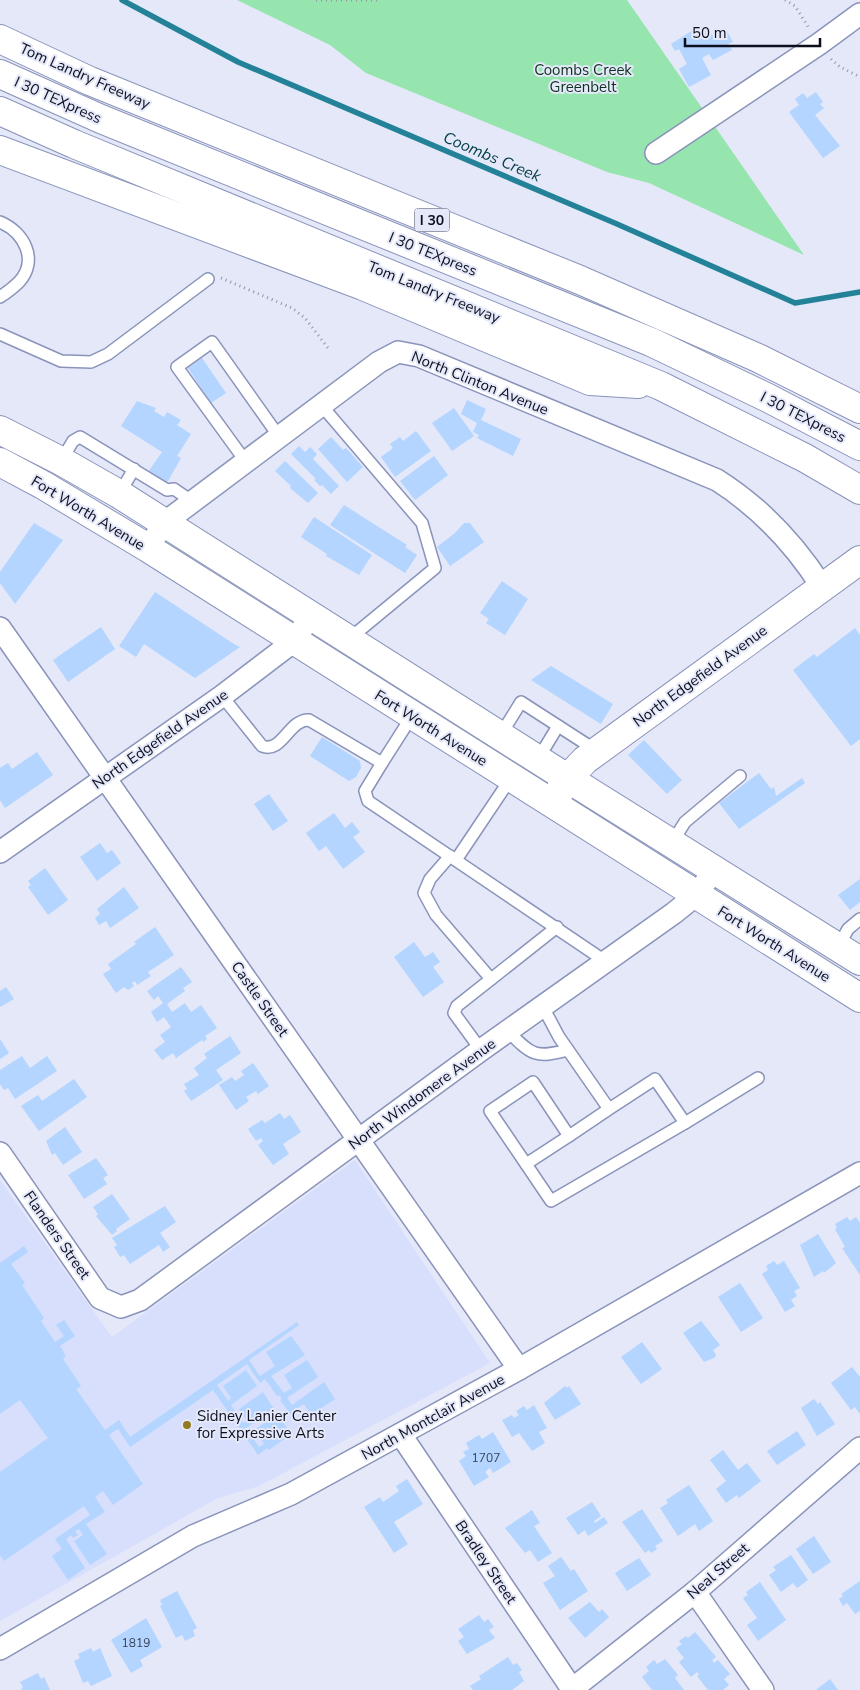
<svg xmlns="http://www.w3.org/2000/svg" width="860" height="1690" font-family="'Nunito Sans',sans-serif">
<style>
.built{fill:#d7dffc}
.green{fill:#96e5af}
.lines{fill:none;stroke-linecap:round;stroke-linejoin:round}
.stream{stroke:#238298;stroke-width:5.5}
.building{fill:#b3d5ff}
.lane-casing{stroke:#8a93ba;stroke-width:14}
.street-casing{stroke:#8a93ba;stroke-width:24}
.secondary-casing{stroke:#8a93ba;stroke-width:30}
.highway-casing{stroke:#8a93ba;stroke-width:30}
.path{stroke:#9396a6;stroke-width:3;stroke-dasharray:1 4;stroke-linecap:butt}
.lane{stroke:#fff;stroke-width:11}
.street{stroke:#fff;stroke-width:21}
.secondary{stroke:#fff;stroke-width:28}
.highway{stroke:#fff;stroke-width:28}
.poi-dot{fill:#917a20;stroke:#e4e8f9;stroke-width:2}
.labels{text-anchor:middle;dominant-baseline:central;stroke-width:4;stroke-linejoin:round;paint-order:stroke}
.number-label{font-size:12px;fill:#364056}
.shield{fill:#e4e8f9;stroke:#4d505f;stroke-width:1}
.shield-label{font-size:14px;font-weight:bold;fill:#0c0f1d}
.park-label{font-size:15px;fill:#0c311b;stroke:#e4e8f9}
.street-label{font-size:15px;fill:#0c0f1d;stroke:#e4e8f9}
.poi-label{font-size:15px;fill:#0c0f1d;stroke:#e4e8f9;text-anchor:start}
.water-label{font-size:16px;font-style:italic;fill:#06414c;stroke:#e4e8f9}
</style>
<rect width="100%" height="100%" fill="#e4e8f9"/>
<!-- built -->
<path class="built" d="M355,1160l135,203 -231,123 -41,12 -218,123v-441l112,157z"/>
<!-- green -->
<path class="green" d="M237,0h390l177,255 -155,-72 -42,-11 -241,-99 -36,-28z"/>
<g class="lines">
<!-- stream -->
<path class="stream" d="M122,0l116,62 379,162 178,79 65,-11"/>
</g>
<!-- building -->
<g class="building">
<path d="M707,25l5,10 13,-7 8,14 -5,2 4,6 -19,10 -4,-6 -7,4 9,17 -22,12 -10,-18 8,-5 -8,-15 -4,2 -4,-7 22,-14z"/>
<path d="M816,92l7,10 -3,2 4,4 -9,7 25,31 -17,12 -34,-46 10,-7 -4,-6 8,-6 4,5z"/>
<path d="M202,358l24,35 -15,10 -23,-35z"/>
<path d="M467,400l19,9 -5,11 40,19 -8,17 -36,-18 2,-3 -6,-3 4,-9 -16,-9z"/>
<path d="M137,401l19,7 -2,3 10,6 3,-5 14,8 -4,5 14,9 -14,22 4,2 -14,25 -19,-11 14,-20 -41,-26z"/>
<path d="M454,408l20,28 -22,15 -20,-28z"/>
<path d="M416,431l15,20 -36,26 -14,-20 12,-9 -3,-4 10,-7 3,4z"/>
<path d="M331,437l12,13 3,-2 17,19 -16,15 -29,-33z"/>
<path d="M299,446l6,6 5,-5 7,7 -4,5 26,27 -8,8 -9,-9 -2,1 -6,-6 2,-1 -25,-25z"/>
<path d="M434,456l14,19 -33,25 -15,-19z"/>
<path d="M285,461l33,32 -10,10 -18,-15 1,-2 -16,-15z"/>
<path d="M344,505l63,40 -2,2 12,8 -12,18 -75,-48z"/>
<path d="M314,517l58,38 -13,20 -33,-19 1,-2 -26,-17z"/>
<path d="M34,523l29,17 -48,64 -15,-21v-11z"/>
<path d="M464,523h6l14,19 -34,24 -13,-19 18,-14z"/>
<path d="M502,581l26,18 -23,36 -19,-12 3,-4 -9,-6z"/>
<path d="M155,592l79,52 6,3 -45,31 -51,-34 -8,13 -17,-11z"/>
<path d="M101,627l14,22 -47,33 -15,-22z"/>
<path d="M855,628l5,7v104l-9,7 -58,-76 21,-16 3,3z"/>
<path d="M551,666l62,38 -12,20 -70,-44z"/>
<path d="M322,737l38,24 1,7 -5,9 -7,4 -39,-25z"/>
<path d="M644,740l38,40 -15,14 -39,-39z"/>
<path d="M37,752l16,23 -48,33 -5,-8v-32l8,-5 4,6z"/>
<path d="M759,773l12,16 3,-2 2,9 26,-18 3,5 -66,46 -20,-26z"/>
<path d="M269,794l19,27 -15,10 -19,-27z"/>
<path d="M334,813l11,15 7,-6 8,10 -7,5 12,15 -22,17 -17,-23 -7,5 -13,-18z"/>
<path d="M100,843l7,10 5,-3 9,13 -24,18 -17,-24z"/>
<path d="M45,868l23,32 -20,15 -20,-28 3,-2 -3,-4z"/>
<path d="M860,879v23l-10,8 -12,-15z"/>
<path d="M124,887l15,21 -29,20 -4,-7 -7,4 -4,-7 5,-4 -3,-5z"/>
<path d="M155,927l19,28 -26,17 3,4 -14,9 -2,-4 -3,2 2,3 -6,4 -4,-3 -8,6 -13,-19 8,-5 -3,-5 28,-20 -2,-2z"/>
<path d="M414,942l11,15 8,-5 7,10 -7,5 11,15 -21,15 -29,-40z"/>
<path d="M181,967l11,15 -9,6 2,3 -18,13 5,8 13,-9 6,9 10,-7 16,23 -12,8 2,3 -4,3 -1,-2 -26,18 -3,-5 -11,7 -8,-10 11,-8 -5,-7 11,-8 -7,-10 -7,5 -6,-10 12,-9 -5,-7 -4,4 -7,-9z"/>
<path d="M6,987l8,12 -14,8v-16z"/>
<path d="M230,1036l11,17 -25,17 7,10 -32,21 -7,-10 3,-2 -3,-5 15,-9 -5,-7 13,-10 -3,-4z"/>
<path d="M0,1039l9,14 -9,6z"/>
<path d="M22,1056l8,12 17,-12 10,15 -42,28 -7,-11 -4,2 -4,-6v-14z"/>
<path d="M253,1063l16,23 -11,8 -2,-3 -10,6 3,4 -13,9 -17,-25 13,-8 3,4 9,-6 -3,-4z"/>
<path d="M74,1079l13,18 -48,34 -18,-25 17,-11 4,6z"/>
<path d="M280,1113l4,6 6,-4 11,17 -18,12 6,10 -16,11 -15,-20 5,-4 -2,-3 -5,3 -8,-12 14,-9 3,3z"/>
<path d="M65,1127l17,25 -19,13 -8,-12 -3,2 -6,-14z"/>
<path d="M96,1158l12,17 -5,3 4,6 -23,15 -16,-24z"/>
<path d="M112,1194l18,25 -14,10 1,2 -5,4 -16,-19 2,-2 -5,-7z"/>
<path d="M165,1206l11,16 -16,11 10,14 -7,5 -4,-7 -29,19 -6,-9 -4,2 -6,-10 3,-2 -5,-7z"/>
<path d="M847,1217l3,4 6,-4 4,6v52l-18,-27 3,-1 -10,-18 2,-1 -2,-4z"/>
<path d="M818,1234l18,29 -12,10 -1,-2 -9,6 -14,-32z"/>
<path d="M24,1246l4,6 -17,12 14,19 -3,2 22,33 -3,3 14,21 9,-6 -8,-11 8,-5 11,16 -15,10 6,10 -3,3 18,27 -5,3 29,41 14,-10 11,17 167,-115 2,3 -50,35 11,16 15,-10 -9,-14 25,-16 14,19 -34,21 13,17 8,-5 -8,-13 23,-15 11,17 -31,21 5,7 32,-23 11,17 -24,16 -7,-11 -8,5 2,3 -6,4 -12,-16 2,-1 -3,-4 -2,1 -12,-17 -5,4 -13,-19 -30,21 11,16 3,-3 -8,-12 23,-16 11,16 -26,19 12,18 4,-2 -8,-12 24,-17 11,17 -28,19 13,19 5,-3 -10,-14 24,-16 13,20 -22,16 -2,-2 -9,7 -45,-65 -83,57 -12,-18 -9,6 34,49 -30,21 -10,-14 -8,6 10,15 -19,12 21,30 -17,11 -16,-24 9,-6 -4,-6 -4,2 3,4 -5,3 -2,-3 -5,4 19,29 -17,12 -16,-24 10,-7 -7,-10 35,-24 -6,-9 -80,55 -4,-6v-83l48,-34 -28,-38 -20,14v-151z"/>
<path d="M774,1261l3,4 7,-4 16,27 -6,3 3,5 -6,4 4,6 -10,6 -23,-38 6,-4 -2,-4z"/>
<path d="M740,1283l23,35 -22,14 -23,-35z"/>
<path d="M701,1321l19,24 -7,5 3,5 -2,3 -10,4 -21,-29z"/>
<path d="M642,1342l20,27 -21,15 -20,-27z"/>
<path d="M852,1367l8,10v37l-5,-7 -4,3 -20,-27z"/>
<path d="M565,1386l2,2 2,-2 12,18 -26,16 -11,-17z"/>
<path d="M814,1399l4,5 2,-2 15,22 -18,12 -16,-28z"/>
<path d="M534,1405l13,23 -8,4 6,11 -13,8 -13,-18 -7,4 -10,-17 10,-5 2,3 5,-3 -3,-4 8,-5 3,4z"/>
<path d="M797,1431l9,14 -29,20 -10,-14z"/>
<path d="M493,1432l18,30 -18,11 -3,-5 -5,4 4,5 -15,9 -15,-25 7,-5 -3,-4 6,-3 -3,-6 13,-8 3,4z"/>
<path d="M723,1450l15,20 9,-7 14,18 -22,17 -2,-3 -11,8 -10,-14 10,-8 -16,-21z"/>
<path d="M407,1479l16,25 -29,18 14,22 -14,9 -30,-46 16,-10 3,5 16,-11 -3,-5z"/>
<path d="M689,1485l24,36 -14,10 -4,-7 -17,12 -18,-28 8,-5 -2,-3z"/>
<path d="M592,1502l9,14 -7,5 1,2 9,-6 4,6 -20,13 -3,-6 -7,5 -12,-17z"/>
<path d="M642,1509l21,32 -8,5 2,3 -6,4 -2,-3 -4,3 -23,-31z"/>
<path d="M532,1510l8,13 -6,3 18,27 -14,9 -8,-12 -5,3 -20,-25z"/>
<path d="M814,1536l17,26 -18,12 -17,-25z"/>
<path d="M791,1555l17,25 -11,8 -4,-5 -12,9 -12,-17 7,-5 -3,-3z"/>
<path d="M561,1557l10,14 3,-2 14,22 -28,19 -17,-27 12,-7 -7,-10z"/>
<path d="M639,1558l12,17 -24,16 -12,-18z"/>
<path d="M860,1581v30l-5,3 -8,-11 -4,3 -4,-7 4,-3 -2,-2z"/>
<path d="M760,1582l26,38 -28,21 -11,-16 10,-7 -14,-20 5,-3 -2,-3z"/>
<path d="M177,1591l20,37 -4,2 2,6 -10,5 -3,-6 -6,3 -16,-32 2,-1 -2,-5z"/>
<path d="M590,1602l9,10 3,-3 7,8 -24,21 -17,-20z"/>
<path d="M479,1615l5,7 4,-3 6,8 -5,3 6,8 -28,16 -9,-13 6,-4 -6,-8z"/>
<path d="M146,1618l16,29 -22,13 3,6 -12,7 -20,-33z"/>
<path d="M695,1632l21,25 -4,3 2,3 4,-3 12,14 -6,5 5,6 -6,5h-15l-11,-14 2,-1 -2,-3 -6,5 -12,-15 5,-4 -8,-10 6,-4 -3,-3 7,-5 2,2z"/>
<path d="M91,1648l2,4 7,-4 12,28 -21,10 -3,-5 -5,2 -9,-22 6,-3 -2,-4z"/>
<path d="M508,1657l5,8 4,-2 5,7 -3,2 5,9 -12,9h-39l-3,-4 11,-7 -2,-3z"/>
<path d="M665,1659l13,16 -3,3 9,12h-32l-10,-13 7,-6 -3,-4 8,-7 3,4z"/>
<path d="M38,1673l3,6 3,-2 6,13h-29l2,-3 -3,-5z"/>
<path d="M830,1679l8,11h-22z"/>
</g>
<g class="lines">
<!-- lane casing -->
<g class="lane-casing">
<g id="lane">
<path d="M0,222c24,10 39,38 19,60 -6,6 -13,11 -19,15"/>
<path d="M0,334l61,27 30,1 17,-8 100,-75"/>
<path d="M322,406l100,117 13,45 -86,71"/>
<path d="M61,461l12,-20 7,-4 87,53 7,-1 19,13"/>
<path d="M246,462l-69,-95 35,-25 68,96"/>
<path d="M119,494l15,-25"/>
<path d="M222,696l40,50c20,8 27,-27 47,-26l73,43 -17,28 3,10 237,160"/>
<path d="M500,736l21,-34 76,49"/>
<path d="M538,759l20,-33"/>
<path d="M382,763l30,-47"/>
<path d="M671,844l14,-22 55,-46"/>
<path d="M450,856l-20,23 -6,14 12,22 55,64"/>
<path d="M456,860l55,-82"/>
<path d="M838,947l10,-18 12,-10"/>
<path d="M543,1007l16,30 50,72 46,-30 30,44 -134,78 -61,-90 43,-29 36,54 40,-27"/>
<path d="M508,1031c24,25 28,27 60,19"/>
<path d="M481,1050l-27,-37 3,-7 100,-79"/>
<path d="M685,1123l73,-45"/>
<path d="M526,1164l43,-28"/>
</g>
</g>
<!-- street casing -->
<g class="street-casing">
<g id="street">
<path d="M656,153l163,-109 41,-30"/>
<path d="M148,548l16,-25 215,-161 19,-10 21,4 298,124c44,28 77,63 105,107"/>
<path d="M0,628l519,741"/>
<path d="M0,852l222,-156 71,-54 18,-26"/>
<path d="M0,1153l100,145 21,9 19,-7 341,-250 193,-137 21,-17 19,-25"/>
<path d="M401,1435l171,254"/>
<path d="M695,1592l68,98"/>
<path d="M0,1649l193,-113 98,-42 228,-125 341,-196"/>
<path d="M571,1690l124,-98 165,-144"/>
</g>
</g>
<!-- secondary casing -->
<g class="secondary-casing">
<g id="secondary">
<path d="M0,430l61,31 58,33 437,277 304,190"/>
<path d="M0,462l43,23 105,63 712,450"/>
<path d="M558,794l9,-15 18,-19 275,-200"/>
</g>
</g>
<!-- highway casing -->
<g class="highway-casing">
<g id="highway">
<path d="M0,39l90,42 490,199 178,78 102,51"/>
<path d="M0,74l101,45 550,223 115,55 94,49"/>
<path d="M0,111l74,33 587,242 144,72 55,32"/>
<path d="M0,150l363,136 227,95 48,3"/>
</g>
</g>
<!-- path -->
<g class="path">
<path d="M316,0h64"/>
<path d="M785,0l10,6 14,22"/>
<path d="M831,59l9,8 20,10"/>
<path d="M221,278l71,30 13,10 23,30"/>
</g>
<!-- lane -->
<use href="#lane" class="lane"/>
<!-- street -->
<use href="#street" class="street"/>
<!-- secondary -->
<use href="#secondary" class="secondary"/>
<!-- highway -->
<use href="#highway" class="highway"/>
</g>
<!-- markers -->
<circle class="poi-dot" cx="187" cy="1425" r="5"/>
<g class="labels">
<!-- number labels -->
<g class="number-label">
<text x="486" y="1458">1707</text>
<text x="136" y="1643">1819</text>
</g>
<!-- shield labels -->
<rect class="shield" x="414.5" y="208.5" width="35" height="23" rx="4"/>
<g class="shield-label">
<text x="432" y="220">I 30</text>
</g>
<!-- park labels -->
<g class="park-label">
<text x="583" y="70">Coombs Creek<tspan x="583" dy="17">Greenbelt</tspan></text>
</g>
<!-- street labels -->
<g class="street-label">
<text transform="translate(85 76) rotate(24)">Tom Landry Freeway</text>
<text transform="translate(58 100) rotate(24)">I 30 TEXpress</text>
<text transform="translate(433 254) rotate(22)">I 30 TEXpress</text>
<text transform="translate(434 292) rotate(22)">Tom Landry Freeway</text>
<text transform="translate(480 383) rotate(22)">North Clinton Avenue</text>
<text transform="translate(803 417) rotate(27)">I 30 TEXpress</text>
<text transform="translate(88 513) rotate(31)">Fort Worth Avenue</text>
<text transform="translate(700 676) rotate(-36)">North Edgefield Avenue</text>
<text transform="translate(431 728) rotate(32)">Fort Worth Avenue</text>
<text transform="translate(160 739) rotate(-35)">North Edgefield Avenue</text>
<text transform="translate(774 944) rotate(32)">Fort Worth Avenue</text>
<text transform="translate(260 999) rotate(55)">Castle Street</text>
<text transform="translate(422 1094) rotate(-36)">North Windomere Avenue</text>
<text transform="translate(57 1235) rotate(55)">Flanders Street</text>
<text transform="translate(433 1417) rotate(-29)">North Montclair Avenue</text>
<text transform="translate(486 1562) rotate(56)">Bradley Street</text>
<text transform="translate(718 1571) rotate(-41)">Neal Street</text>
</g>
<!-- poi labels -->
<g class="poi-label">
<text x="197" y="1416">Sidney Lanier Center<tspan x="197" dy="17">for Expressive Arts</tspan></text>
</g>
<!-- water labels -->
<g class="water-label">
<text transform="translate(492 157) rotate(23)">Coombs Creek</text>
</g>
</g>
<!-- scale -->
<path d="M685 38v8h135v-8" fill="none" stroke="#0c0f1d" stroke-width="2.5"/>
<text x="692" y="38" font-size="15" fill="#0c0f1d" stroke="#e4e8f9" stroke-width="4" paint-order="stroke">50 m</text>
</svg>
